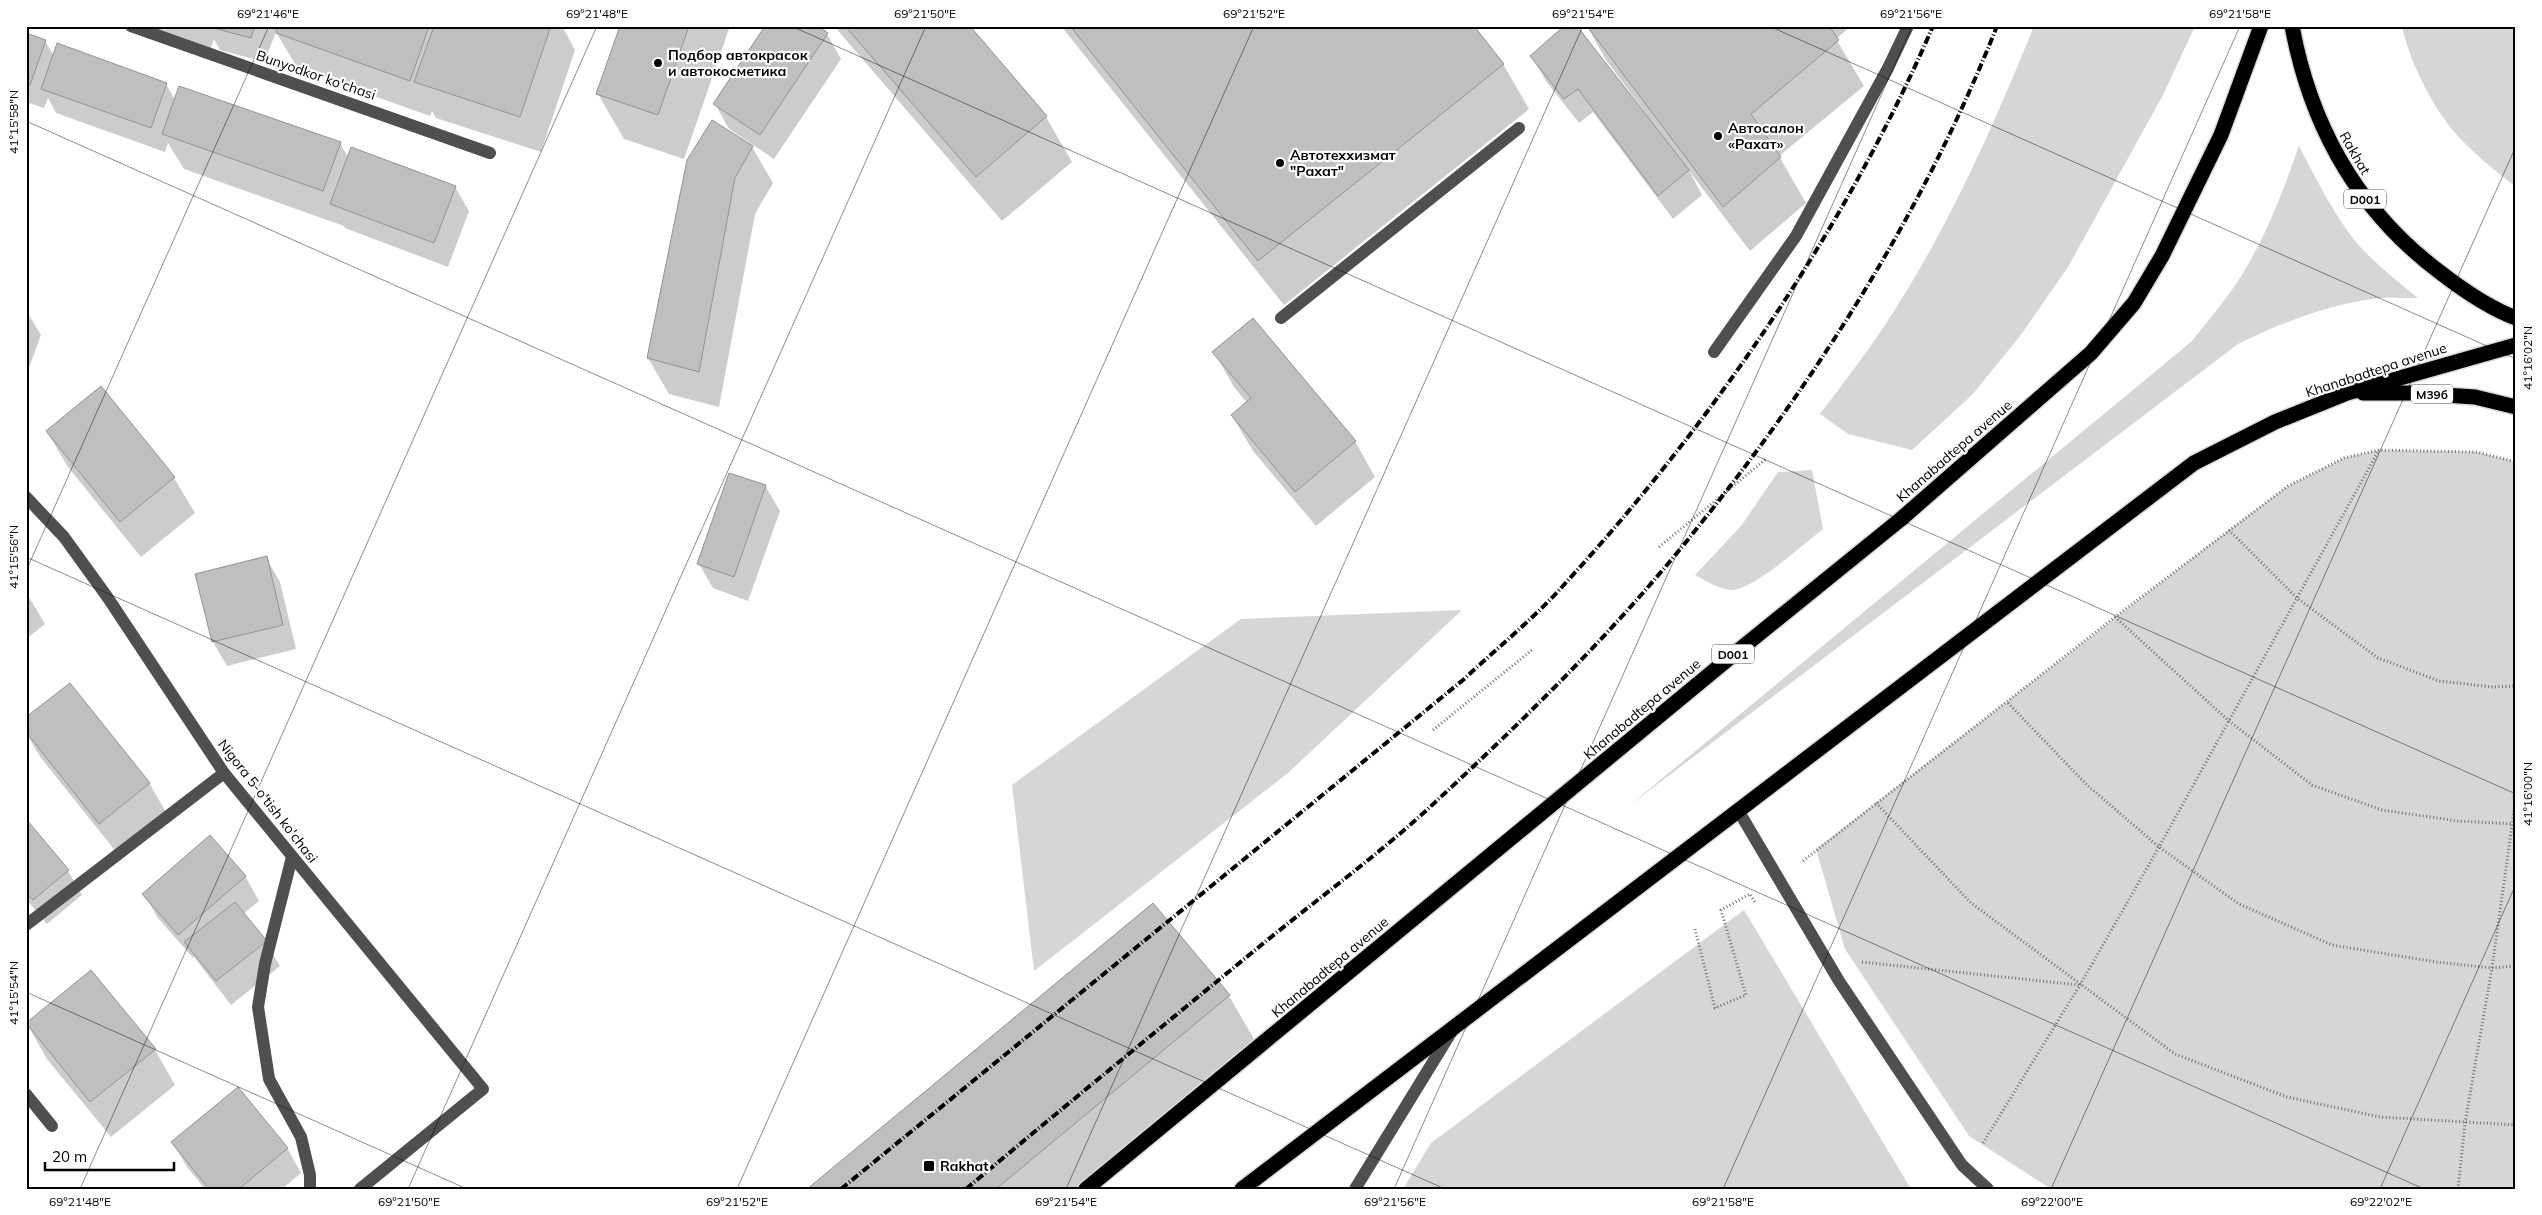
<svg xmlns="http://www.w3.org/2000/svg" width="2542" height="1215" font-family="Mulish,sans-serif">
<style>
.green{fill:#d6d6d6}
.shadow{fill:#0003}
.building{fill:#bfbfbf;stroke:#939393}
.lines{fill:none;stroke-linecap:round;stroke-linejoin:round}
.highway-casing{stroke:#dbdbdb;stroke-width:18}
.path{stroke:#717171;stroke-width:3;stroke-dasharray:1 2.5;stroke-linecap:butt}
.minor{stroke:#4f4f4f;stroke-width:12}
.highway{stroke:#000;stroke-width:15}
.rail{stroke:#000;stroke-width:4;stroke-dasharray:8 2.5 1 2.5;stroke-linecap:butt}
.ticks{fill:none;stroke:#000;stroke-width:1;stroke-opacity:0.45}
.poi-dot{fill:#000;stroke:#fff;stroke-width:2}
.labels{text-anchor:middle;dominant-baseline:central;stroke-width:4.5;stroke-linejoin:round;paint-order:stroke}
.shield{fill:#fff;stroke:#4c4c4c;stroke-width:1}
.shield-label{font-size:12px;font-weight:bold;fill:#000}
.poi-label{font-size:14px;font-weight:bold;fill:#000;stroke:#fff;text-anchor:start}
.street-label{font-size:14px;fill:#000;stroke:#fff}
.neatline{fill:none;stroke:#000;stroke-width:2}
.ticks-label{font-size:12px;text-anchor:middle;fill:#000}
</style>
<rect width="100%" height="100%" fill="#fff"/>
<!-- green -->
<g class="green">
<path d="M2034,26h161l-32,69 -95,172 -48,69 -48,59 -60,55 -64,-16 -28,-20c21,-28 43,-56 63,-86 62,-93 109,-198 151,-302z"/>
<path d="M2402,26h114v161c-23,-18 -47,-37 -66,-60 -21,-28 -41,-67 -48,-101z"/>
<path d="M2299,146c16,31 32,63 53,91 18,23 43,42 66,61 -15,0 -32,-1 -46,1 -48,7 -91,24 -134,45l-608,461 561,-463c13,-16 26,-32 38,-48 32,-44 52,-97 70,-148z"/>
<path d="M2379,450l98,2 39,10v727h-463l-5,-2 -79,-51 -124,-187 -29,-100 413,-319 59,-44 56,-28z"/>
<path d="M1812,470l11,59c-18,14 -71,62 -92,61 -12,-1 -25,-9 -36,-15l46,-49 37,-54z"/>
<path d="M1462,610l-174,163 -254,198 -22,-186 229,-166z"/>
<path d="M1744,910l167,279h-508l28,-46z"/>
</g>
<!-- shadow -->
<g class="shadow">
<path d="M143,26h419l13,24 -34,102 -105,-34 -4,-7 -2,5 -132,-47 -22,-37 -12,30 -44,-12 -6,-11 -4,11z"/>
<path d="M621,26h109l-46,133 -60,-20 -26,-45z"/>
<path d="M834,26h134l78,91 26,45 -70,59z"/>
<path d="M1061,26h412l30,38 26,45 -245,196z"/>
<path d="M1587,26h264l-15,13 28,47 -85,70 27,47 -56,48 -60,-79 12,23 -29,24 -80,-107 -14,11 -33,-42 -14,-24 116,62 1,-1 -43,-58z"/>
<path d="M26,34l19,7 9,15 112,28 9,16 165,43 8,14 107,30 14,24 -21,56 -103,-39 -1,-2 -160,-57 -16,-26 -3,9 -109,-39 -8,-15 -4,10 -18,-6z"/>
<path d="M827,34l14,25 -67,100 -45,-30 -14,-25z"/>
<path d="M752,147l21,36 -18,31 -36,193 -50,-13 -21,-36 40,-198z"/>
<path d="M26,310l15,25 -15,41z"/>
<path d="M1214,352l141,89 20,36 -59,49 -63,-75 -21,-35 15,-13 -13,-16z"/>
<path d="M47,432l127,46 21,35 -54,44 -73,-90z"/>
<path d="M730,474l36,13 14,24 -32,90 -35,-13 -14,-24z"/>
<path d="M266,558l14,24 16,67 -69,17 -14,-24z"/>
<path d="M26,592l19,32 -19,15z"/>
<path d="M26,719l123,64 21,36 -49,39 -80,-100 -15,-25z"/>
<path d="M26,821l42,50 14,24 -35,29 -21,-25z"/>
<path d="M245,876l14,25 -16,13 23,28 14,24 -49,39 -37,-48 -1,1 -35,-40 -14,-24z"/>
<path d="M1229,996l26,45 -179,148h-267z"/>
<path d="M27,1024l128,26 20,35 -64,52 -64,-78z"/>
<path d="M173,1143l114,5 14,25 -19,16h-77l-18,-22z"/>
</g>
<!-- building -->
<g class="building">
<path d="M206,26h49l-4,12z"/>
<path d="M278,26h151l-19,55 -134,-48z"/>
<path d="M434,26h117l-31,91 -106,-35z"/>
<path d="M620,26h69l-31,89 -62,-21z"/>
<path d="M765,26h53l10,7 -68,102 -47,-31z"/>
<path d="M845,26h125l77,90 -71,61z"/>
<path d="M1070,26h404l30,38 -246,197z"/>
<path d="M1564,26h13l112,144 -31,26 -80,-107 -14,10 -34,-43z"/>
<path d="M1587,26h242l10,14 -88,74 30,43 -58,50z"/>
<path d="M26,33l20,7 -16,45 -4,-2z"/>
<path d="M57,43l110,40 -16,45 -110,-39z"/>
<path d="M179,86l162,56 -18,49 -161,-57z"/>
<path d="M712,120l41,26 -18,32 -36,194 -52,-14 40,-198z"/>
<path d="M351,147l105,39 -22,57 -104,-39z"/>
<path d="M1253,318l103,123 -61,51 -64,-77 20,-17 -39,-46z"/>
<path d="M101,386l74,91 -55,45 -74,-91z"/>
<path d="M729,473l37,12 -32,92 -37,-13z"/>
<path d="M267,556l16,69 -71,17 -17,-68z"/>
<path d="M70,683l80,100 -51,41 -73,-92v-15z"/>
<path d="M26,819l43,51 -36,30 -7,-7z"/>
<path d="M210,835l36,41 -68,59 -36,-41z"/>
<path d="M235,902l32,39 -51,40 -32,-39z"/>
<path d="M1153,903l77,92 -234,194h-189z"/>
<path d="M91,970l65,79 -66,53 -64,-79z"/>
<path d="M238,1087l50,61 -49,41h-30l-38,-47z"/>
</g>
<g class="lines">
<!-- highway casing -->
<g class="highway-casing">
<g id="highway">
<path d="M2292,26c19,102 66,185 149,247 22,17 48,35 75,45"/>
<path d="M2363,393h51l61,4 41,10"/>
<path d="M1086,1189l647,-534 168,-136 190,-166 43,-50 28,-47 59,-121 40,-109"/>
<path d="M1242,1189l952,-726 81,-41 72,-29 169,-48"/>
</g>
</g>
<!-- path -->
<g class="path">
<path d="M2229,530l68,68 81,60 61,23 54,6 23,-1"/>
<path d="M1659,547l107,-88"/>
<path d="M2115,617l114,104 83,64 70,25 76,11 58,3"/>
<path d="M2008,703l79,82 72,62 80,57 93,41 104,17 56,6 24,-2"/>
<path d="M1433,730l99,-80"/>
<path d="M1876,803l95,100 204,151 112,43 93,20 136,8"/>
<path d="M1803,861l312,-244 173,-131 56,-28 35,-8 98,2 39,10"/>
<path d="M1695,929l20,79 31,-13 -25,-85 29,-16 6,10"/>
<path d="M1862,962l217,23"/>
<path d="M1983,1143l97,-158 79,-138 220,-397"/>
<path d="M2458,1189l7,-66 27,-155 24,-171"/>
</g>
<!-- minor -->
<g class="minor">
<path d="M131,26l359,127"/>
<path d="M1281,318l238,-190"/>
<path d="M1714,352l82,-116 92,-168 20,-42"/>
<path d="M26,497l38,40 44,61 116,175 259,316 -123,100"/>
<path d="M1738,810l101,171 123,184 26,24"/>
<path d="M292,857l-27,107 -7,43 11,72 32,58 9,38v14"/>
<path d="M26,925l198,-152"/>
<path d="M26,1094l26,32"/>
<path d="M1355,1189l97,-158"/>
</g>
<!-- highway -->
<use href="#highway" class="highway"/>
<!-- rail -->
<g class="rail">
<path d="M841,1189l622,-509c32,-30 68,-59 98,-92 150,-163 284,-358 372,-562"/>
<path d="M966,1189c99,-83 199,-165 299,-247 55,-45 113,-87 165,-135 94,-87 189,-180 268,-280 122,-152 227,-319 299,-501"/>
</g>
</g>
<!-- ticks -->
<path class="ticks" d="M791,26l1725,768M1769,26l747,333M26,121l2398,1068M26,557l1419,632M26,571l243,-545M26,992l441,197M80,1189l517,-1163M408,1189l518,-1163M737,1189l517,-1163M1066,1189l517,-1163M1394,1189l518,-1163M1723,1189l517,-1163M2051,1189l465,-1043M2380,1189l136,-305"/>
<!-- markers -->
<g class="poi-dot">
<circle cx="658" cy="63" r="5"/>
<circle cx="1718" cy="136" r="5"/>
<circle cx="1280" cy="163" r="5"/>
<rect x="923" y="1160" width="12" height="12" rx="2.5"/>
</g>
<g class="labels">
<!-- shield labels -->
<g class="shield">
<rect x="2344" y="189.5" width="42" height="19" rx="4"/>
<rect x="2411" y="384.5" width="42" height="19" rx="4"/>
<rect x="1712" y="644.5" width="42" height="19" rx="4"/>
</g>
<g class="shield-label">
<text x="2365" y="199">D001</text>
<text x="2432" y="394">M39б</text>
<text x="1733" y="654">D001</text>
</g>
<!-- poi labels -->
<g class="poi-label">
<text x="668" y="55">Подбор автокрасок<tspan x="668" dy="16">и автокосметика</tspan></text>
<text x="1728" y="128">Автосалон<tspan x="1728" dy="16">«Рахат»</tspan></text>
<text x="1290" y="155">Автотеххизмат<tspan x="1290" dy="16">"Рахат"</tspan></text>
<text x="940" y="1166">Rakhat</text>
</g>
<!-- street labels -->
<g class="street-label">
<text transform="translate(316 75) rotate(19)">Bunyodkor ko'chasi</text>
<text transform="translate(2355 153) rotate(60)">Rakhat</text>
<text transform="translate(2376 370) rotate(-18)">Khanabadtepa avenue</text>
<text transform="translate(1954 451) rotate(-41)">Khanabadtepa avenue</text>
<text transform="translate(1642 709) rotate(-40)">Khanabadtepa avenue</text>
<text transform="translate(268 801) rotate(52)">Nigora 5-o'tish ko'chasi</text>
<text transform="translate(1330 967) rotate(-40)">Khanabadtepa avenue</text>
</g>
</g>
<!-- border -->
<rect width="2542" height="1215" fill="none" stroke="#ffffff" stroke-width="55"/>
<!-- scale -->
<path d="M45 1162v8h129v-8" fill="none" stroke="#000000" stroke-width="2.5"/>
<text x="52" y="1162" font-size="15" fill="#000000" stroke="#ffffff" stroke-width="4" paint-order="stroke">20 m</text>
<rect x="28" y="28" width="2486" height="1160" class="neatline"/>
<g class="ticks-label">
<text x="268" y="18">69°21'46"E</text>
<text x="597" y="18">69°21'48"E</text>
<text x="925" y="18">69°21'50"E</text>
<text x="1254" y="18">69°21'52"E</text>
<text x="1583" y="18">69°21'54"E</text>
<text x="1911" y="18">69°21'56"E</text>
<text x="2240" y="18">69°21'58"E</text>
<text transform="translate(14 122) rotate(-90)" y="4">41°15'58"N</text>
<text transform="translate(2528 358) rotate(-90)" y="4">41°16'02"N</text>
<text transform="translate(14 557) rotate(-90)" y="4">41°15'56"N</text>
<text transform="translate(2528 794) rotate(-90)" y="4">41°16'00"N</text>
<text transform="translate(14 993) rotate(-90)" y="4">41°15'54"N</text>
<text x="80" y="1206">69°21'48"E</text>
<text x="409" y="1206">69°21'50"E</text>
<text x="737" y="1206">69°21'52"E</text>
<text x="1066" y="1206">69°21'54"E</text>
<text x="1395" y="1206">69°21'56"E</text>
<text x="1723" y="1206">69°21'58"E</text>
<text x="2052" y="1206">69°22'00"E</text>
<text x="2381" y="1206">69°22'02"E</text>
</g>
</svg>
